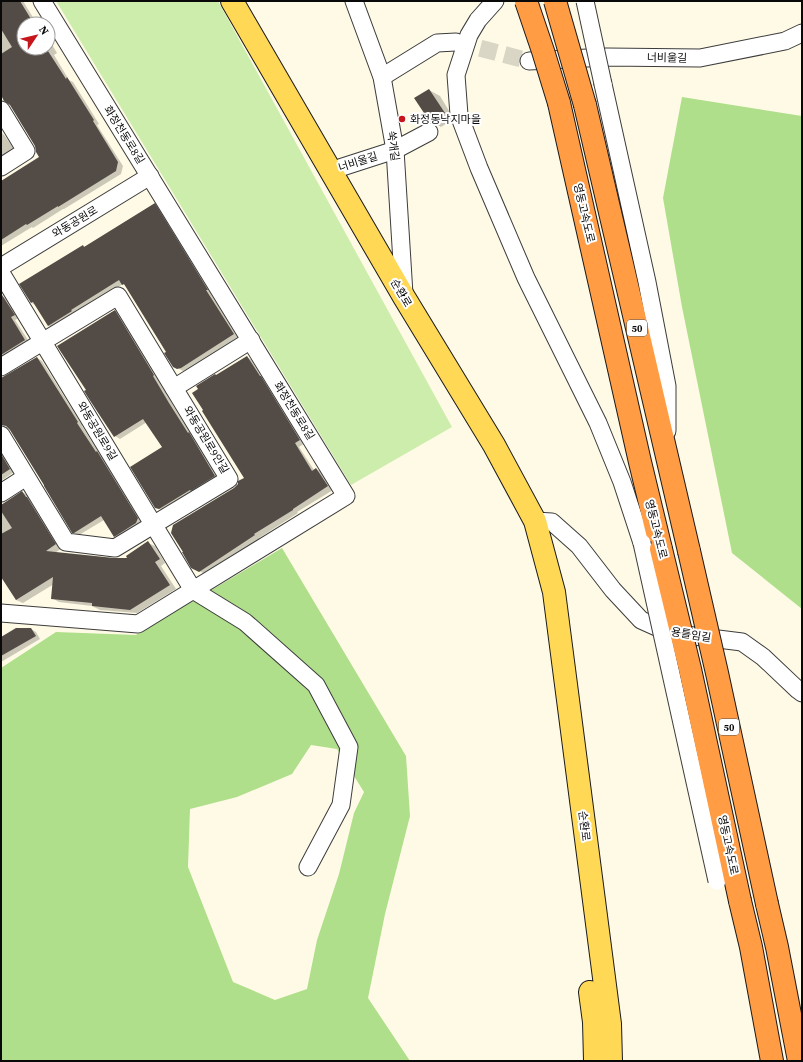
<svg xmlns="http://www.w3.org/2000/svg" width="803" height="1062" font-family="'Source Serif 4','Noto Sans KR',serif">
<style>
.green{fill:#cdedac}
.forest{fill:#afdf8a;fill-rule:evenodd}
.shadow{fill:#0003}
.building{fill:#534b45}
.lines{fill:none;stroke-linecap:round;stroke-linejoin:round}
.minor-tunnel{stroke:#dad6c5;stroke-width:17;stroke-dasharray:17 8;stroke-linecap:butt}
.minor-casing{stroke:#3c3c3c;stroke-width:19}
.major-casing{stroke:#1a1a1a;stroke-width:24}
.highway-casing{stroke:#1a1a1a;stroke-width:24}
.minor{stroke:#fff;stroke-width:17}
.major{stroke:#ffd856;stroke-width:22}
.highway{stroke:#ff9c44;stroke-width:22}
.minor-bridge-casing{stroke:#3c3c3c;stroke-width:19;stroke-linecap:butt}
.highway-bridge-casing{stroke:#1a1a1a;stroke-width:24;stroke-linecap:butt}
.minor-bridge{stroke:#fff;stroke-width:17}
.highway-bridge{stroke:#ff9c44;stroke-width:22}
.poi-dot{fill:#c6151b;stroke:#fff;stroke-width:1.5}
.labels{text-anchor:middle;dominant-baseline:central;stroke-width:4;stroke-linejoin:round;paint-order:stroke}
.shield{fill:#fff;stroke:#535353;stroke-width:1}
.shield-label{font-size:10px;font-weight:bold;fill:#090909}
.street-label{font-size:11px;fill:#090909;stroke:#fff}
.poi-label{font-size:11px;fill:#090909;stroke:#fff;text-anchor:start}
</style>
<rect width="100%" height="100%" fill="#fffae6"/>
<!-- green -->
<path class="green" d="M56,1h162l234,426 -101,58z"/>
<!-- forest -->
<g class="forest">
<path d="M682,97l120,19v493l-70,-56 -50,-246 -19,-109z"/>
<path d="M282,548l124,208 4,60 -25,98 -17,84 42,63h-409v-393l55,-36 80,3zM311,745l26,4 27,43 -10,21 -15,61 -22,66 -10,49 -32,11 -42,-18 -45,-115 2,-58 47,-12 55,-23z"/>
</g>
<!-- shadow -->
<g class="shadow">
<path d="M1,1h22l14,23h-13v24h24v-10l9,15 -3,2 15,25 4,2 26,42 -2,1 26,41 -2,8 -57,35h-1l-30,19 -1,-1 -31,19v-63l40,-26 -6,-12 -25,-41 -8,-9 -1,1z"/>
<path d="M429,90l11,6 14,23 -13,8 -11,-6z"/>
<path d="M1,132l4,4 9,13 -13,12z"/>
<path d="M155,205l5,3 52,85 -1,1 28,43 -52,33 -4,1 -9,-5 -6,-14 -42,-66 -3,-2 -47,30 -22,15 -5,-3 -14,-21 -3,-2 51,-57 2,1z"/>
<path d="M2,296l5,3 12,19 -4,2 15,23 -29,18v-64z"/>
<path d="M115,311l5,3 39,64 -1,1 16,28 18,28 2,1 26,43 -59,31 -5,-3 7,-59 -16,-26 -27,17 -5,-3z"/>
<path d="M247,357l5,3 53,83 -6,4 15,23 2,-1 6,3 11,18 -36,22 1,1 -39,25 1,1 -55,35 -13,-7 43,-79 10,-10 -29,-102z"/>
<path d="M37,358l5,3 40,64v1l17,27 3,2 40,67 -22,17 -5,-3 -11,-16 -25,15 -6,-3 -70,-114 -2,1v-39z"/>
<path d="M1,451l13,21 -13,9z"/>
<path d="M22,492l7,4 33,52 -7,5 59,6h15l19,-16 7,3 10,17 -4,3 15,23 -39,24 -37,-3 -8,-4 -33,-4 -7,-4 2,-14 -31,19 -7,-3 -15,-25v-69z"/>
<path d="M31,629l5,3 4,7 -39,23v-24z"/>
</g>
<!-- building -->
<g class="building">
<path d="M1,1h19l14,23h-10v24h22l20,31 1,-2 27,43 -1,1 25,41 -2,9 -58,36v-1l-31,19 -1,-1 -25,16v-59l38,-24 -3,-5 -1,-6 -25,-41 -6,-4 -3,-6v-41l11,-7 -11,-18z"/>
<path d="M429,89l16,24 -15,9 -16,-24z"/>
<path d="M155,203l53,87h-2l28,44 -53,34 -4,1 -4,-2 -9,-14 2,-1 -42,-68 -2,1 -3,-5 -48,30 1,1 -24,15 -15,-24 -2,1 -12,-19 64,-39 1,2z"/>
<path d="M2,295l13,20 -4,2 14,23 -24,15v-59z"/>
<path d="M115,310l39,65 -1,1 16,27 19,30 1,-1 26,44 -24,15 -1,-1 -31,19 -4,-1 -25,-41 32,-20 -19,-28 -29,18 -25,-38 -5,-8 2,-1 -29,-44z"/>
<path d="M247,356l13,20h1l39,64 -5,3 17,28 4,-3 12,18 -35,23v1l-39,24 1,1 -56,37 -8,-4 -9,-16h1l-12,-19 2,-8 61,-37 4,-4v-3l6,-3 -42,-67 1,-1 -11,-17 6,-4 -2,-3 19,-12 1,1z"/>
<path d="M37,357l41,65 -1,1 19,29 1,-1 41,67 -2,5 -22,14 -13,-21 -27,17h-2l-28,-47v-1l-34,-55 -4,-4 -5,-1v-47z"/>
<path d="M1,454l9,15 -9,6z"/>
<path d="M22,491l4,6h1l29,47 -10,7 68,7h13l-1,-2 22,-15 12,18 -5,3 15,23 -40,25 -38,-4v-3l-41,-4 2,-22 -37,23 -15,-23v-43l11,-6 -11,-17v-6z"/>
<path d="M16,628h15l5,8 -35,20v-19z"/>
</g>
<g class="lines">
<!-- minor-tunnel -->
<path class="minor-tunnel" d="M456,42l73,19"/>
<!-- minor casing -->
<g class="minor-casing">
<g id="minor">
<path d="M354,1l28,76 13,73 9,144"/>
<path d="M495,1l-17,19 -9,15 -13,40 3,40 20,53 47,110 72,145 24,59 20,61"/>
<path d="M529,61l78,-4 93,1 85,-17 17,-8"/>
<path d="M382,77l55,-34 19,-1"/>
<path d="M603,84l44,198 20,104v45"/>
<path d="M1,110l25,41 -25,16"/>
<path d="M330,171l65,-21 34,-18"/>
<path d="M1,267l149,-91"/>
<path d="M1,273l192,317 52,32 71,63 33,62 -8,58 -33,62"/>
<path d="M1,367l117,-71 111,183 -114,69 -49,-6 -65,-107"/>
<path d="M174,388l77,-48"/>
<path d="M1,493l25,-16"/>
<path d="M535,521l17,1 27,24 34,44 28,30 29,13 72,9 21,15 35,33 4,3"/>
<path d="M1,613l137,11 208,-128 -304,-495"/>
</g>
</g>
<!-- major casing -->
<g class="major-casing">
<g id="major">
<path d="M232,1l172,296 90,148 41,76 19,71 56,432 1,37"/>
<path d="M590,992l4,30 1,39"/>
</g>
</g>
<!-- highway casing -->
<g class="highway-casing">
<g id="highway">
<path d="M559,103l81,359 21,87"/>
<path d="M585,105l104,446"/>
<path d="M740,901l11,46 21,114"/>
<path d="M767,904l10,43 22,114"/>
</g>
</g>
<!-- minor -->
<use href="#minor" class="minor"/>
<!-- major -->
<use href="#major" class="major"/>
<!-- highway -->
<use href="#highway" class="highway"/>
<!-- minor-bridge casing -->
<g class="minor-bridge-casing">
<g id="minor-bridge">
<path d="M585,1l18,83"/>
<path d="M642,543l75,338"/>
</g>
</g>
<!-- highway-bridge casing -->
<g class="highway-bridge-casing">
<g id="highway-bridge">
<path d="M526,1l17,50 16,52"/>
<path d="M555,1l30,104"/>
<path d="M661,549l29,120 50,232"/>
<path d="M689,551l28,122 50,231"/>
</g>
</g>
<!-- minor-bridge -->
<use href="#minor-bridge" class="minor-bridge"/>
<!-- highway-bridge -->
<use href="#highway-bridge" class="highway-bridge"/>
</g>
<!-- markers -->
<circle class="poi-dot" cx="402" cy="119" r="4"/>
<g class="labels">
<!-- shield labels -->
<g class="shield">
<rect x="627" y="320" width="20" height="16" rx="3"/>
<rect x="719" y="719" width="20" height="16" rx="3"/>
</g>
<g class="shield-label">
<text x="637" y="328">50</text>
<text x="729" y="727">50</text>
</g>
<!-- street labels -->
<g class="street-label">
<text transform="translate(667 58) rotate(1)">너비울길</text>
<text transform="translate(124 135) rotate(58)">화정천동로8길</text>
<text transform="translate(393 146) rotate(82)">쑥개길</text>
<text transform="translate(358 162) rotate(-18)">너비울길</text>
<text transform="translate(584 213) rotate(77)">영동고속도로</text>
<text transform="translate(75 222) rotate(-31)">와동공원로</text>
<text transform="translate(401 293) rotate(59)">순환로</text>
<text transform="translate(294 411) rotate(58)">화정천동로8길</text>
<text transform="translate(97 431) rotate(59)">와동공원로9길</text>
<text transform="translate(206 440) rotate(59)">와동공원로9안길</text>
<text transform="translate(656 529) rotate(76)">영동고속도로</text>
<text transform="translate(691 635) rotate(9)">용틀임길</text>
<text transform="translate(584 826) rotate(83)">순환로</text>
<text transform="translate(728 845) rotate(78)">영동고속도로</text>
</g>
<!-- poi labels -->
<g class="poi-label">
<text x="410" y="119">화정동낙지마을</text>
</g>
</g>
<!-- border -->
<rect width="803" height="1062" fill="none" stroke="#090909" stroke-width="4"/>
<!-- north arrow -->
<g transform="translate(36 36) rotate(55)"><circle r="19" fill="#ffffff" stroke="#9d9d9d"/>
<path d="M0-3L7 15L0 10L-7 15Z" fill="#c6151b"/>
<text y="-6" font-size="11" font-weight="bold" text-anchor="middle" fill="#090909">N</text>
</g>
</svg>
